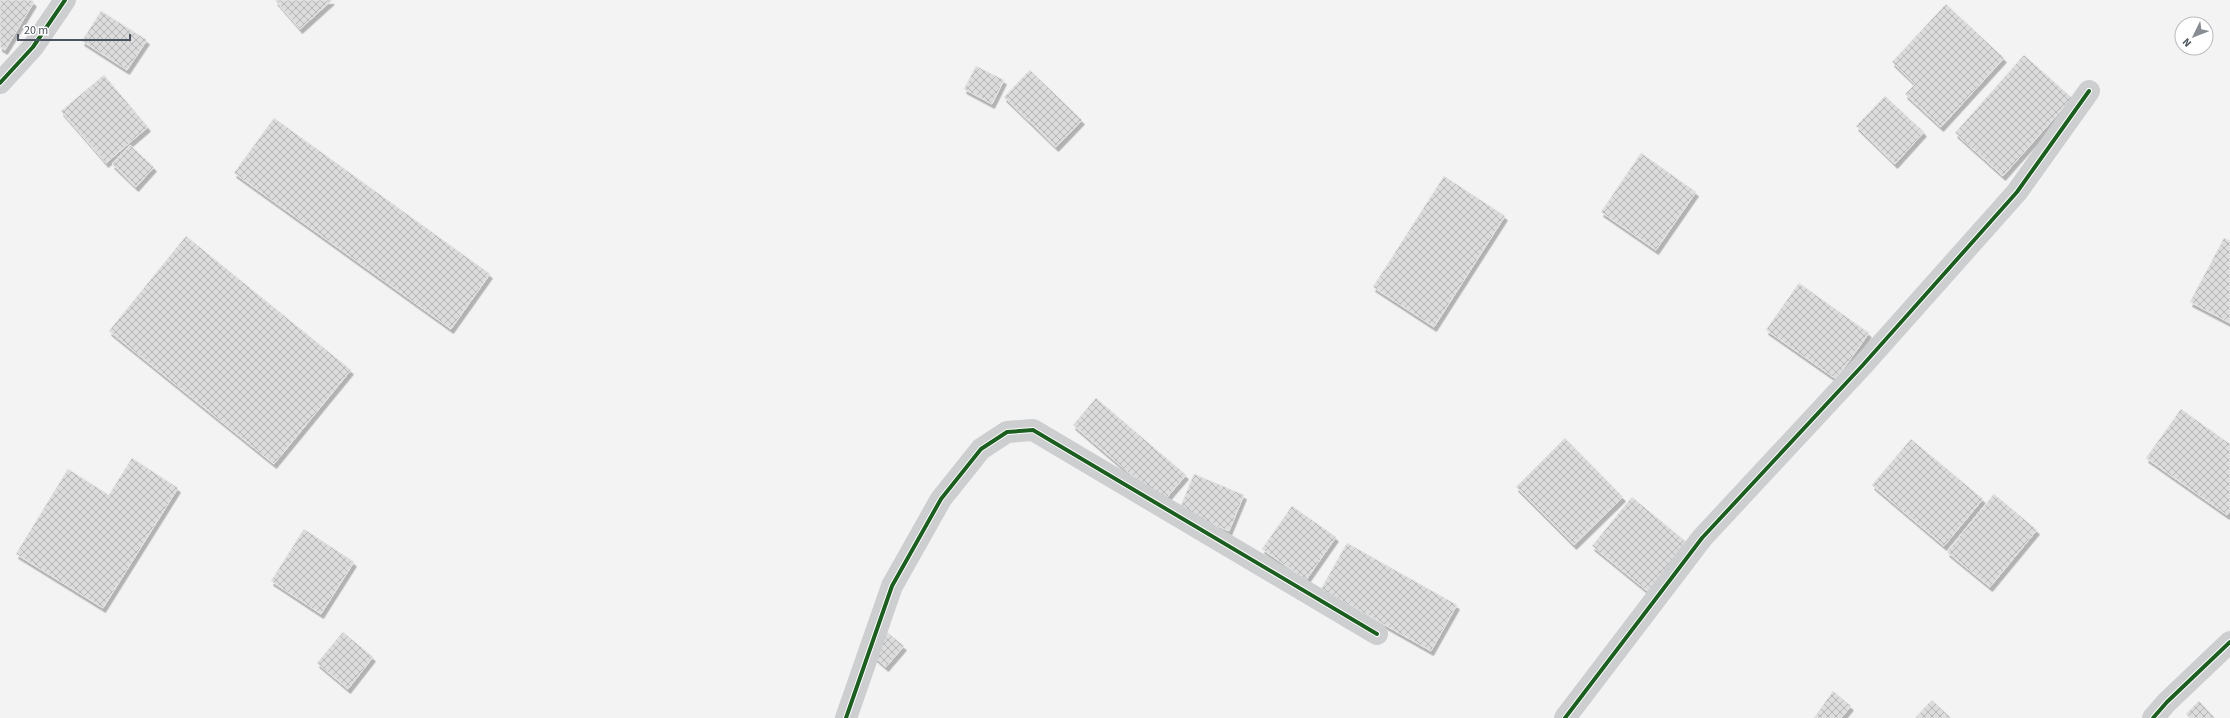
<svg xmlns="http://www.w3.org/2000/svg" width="2230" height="718" font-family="'Source Sans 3',sans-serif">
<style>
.building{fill:url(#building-cross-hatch);stroke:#e4e5e5;filter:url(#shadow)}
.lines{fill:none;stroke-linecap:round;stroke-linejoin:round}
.minor{stroke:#cdced0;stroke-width:22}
.cycleway-casing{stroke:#fff;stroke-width:6}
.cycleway{stroke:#1b5e20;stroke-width:4}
</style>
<defs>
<pattern id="building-cross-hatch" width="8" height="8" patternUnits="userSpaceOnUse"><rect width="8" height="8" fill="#dcdcdd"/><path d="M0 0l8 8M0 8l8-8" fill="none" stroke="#b4b5b6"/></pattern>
<filter id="shadow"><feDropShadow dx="2.5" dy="4.5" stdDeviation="0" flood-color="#0004"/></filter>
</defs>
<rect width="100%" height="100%" fill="#f3f3f3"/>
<!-- building -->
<g class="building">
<path d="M0,0h31l3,2 -29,48 -5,-3z"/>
<path d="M275,0h57l-32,29z"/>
<path d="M1946,4l58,54 -63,69 -36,-33 10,-10 -23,-22z"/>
<path d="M101,11l46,29 -20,30 -45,-29z"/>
<path d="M2024,55l48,43 -69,78 -48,-43z"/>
<path d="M976,66l28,14 -12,24 -28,-15z"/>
<path d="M1030,70l52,50 -26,27 -52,-50z"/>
<path d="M104,75l44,52 -42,36 -45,-52z"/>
<path d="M1885,96l39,36 -29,32 -39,-38z"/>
<path d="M274,118l216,156 -39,55 -217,-156z"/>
<path d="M130,145l24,22 -18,20 -24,-23z"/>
<path d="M1641,153l55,39 -40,58 -55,-38z"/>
<path d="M1444,176l61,40 -71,111 -61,-40z"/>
<path d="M186,236l165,134 -77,94 -165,-133z"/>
<path d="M2224,238l6,3v82l-40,-21z"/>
<path d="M1799,283l70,50 -33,46 -70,-49z"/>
<path d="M1096,398l90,77 -23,27 -90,-77z"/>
<path d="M2181,409l49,35v67l-3,4 -81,-57z"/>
<path d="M1565,438l58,59 -49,48 -58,-58z"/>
<path d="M1911,439l72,60 -39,47 -72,-61z"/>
<path d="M132,458l46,30 -75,120 -87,-54 52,-85 41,26z"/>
<path d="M1194,474l50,21 -15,36 -50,-21z"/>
<path d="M1994,494l43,36 -47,57 -43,-35z"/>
<path d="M1632,497l58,48 -39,49 -59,-48z"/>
<path d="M1292,506l44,31 -30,43 -44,-31z"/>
<path d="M304,529l50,33 -33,52 -50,-33z"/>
<path d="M1347,543l110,62 -26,46 -110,-62z"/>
<path d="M343,632l30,25 -25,32 -31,-26z"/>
<path d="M887,632l17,14 -18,21 -16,-14z"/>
<path d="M1833,691l18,15 -10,12h-27z"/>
<path d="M1932,700l19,18h-36z"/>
<path d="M2199,701l16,17h-25l-4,-4z"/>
</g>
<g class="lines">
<!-- minor -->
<g class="minor">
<path d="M0,83l33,-36 32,-47"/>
<path d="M846,718l46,-132 49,-87 40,-50 26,-17 26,-2 344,204"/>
<path d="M1565,718l137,-180 160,-172 155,-174 72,-101"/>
<path d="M2153,718l14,-16 63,-60"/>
</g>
<!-- cycleway casing -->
<g class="cycleway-casing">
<g id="cycleway">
<path d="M0,83l33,-36 32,-47"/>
<path d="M846,718l46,-132 49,-87 40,-50 26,-17 26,-2 344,204"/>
<path d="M1565,718l137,-180 160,-172 155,-174 72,-101"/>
<path d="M2153,718l14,-16 63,-60"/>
</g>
</g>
<!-- cycleway -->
<use href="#cycleway" class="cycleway"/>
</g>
<!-- north arrow -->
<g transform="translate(2194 36) rotate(227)"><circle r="19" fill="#ffffff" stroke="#b7bbbf"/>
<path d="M0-3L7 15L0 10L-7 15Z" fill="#868c92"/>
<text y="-6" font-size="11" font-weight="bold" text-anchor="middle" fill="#4b545e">N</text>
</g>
<!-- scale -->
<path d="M18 34v6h112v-6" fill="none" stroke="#4b545e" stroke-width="2"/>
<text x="24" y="34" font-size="12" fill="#4b545e" stroke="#ffffff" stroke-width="3" paint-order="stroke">20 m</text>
</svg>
